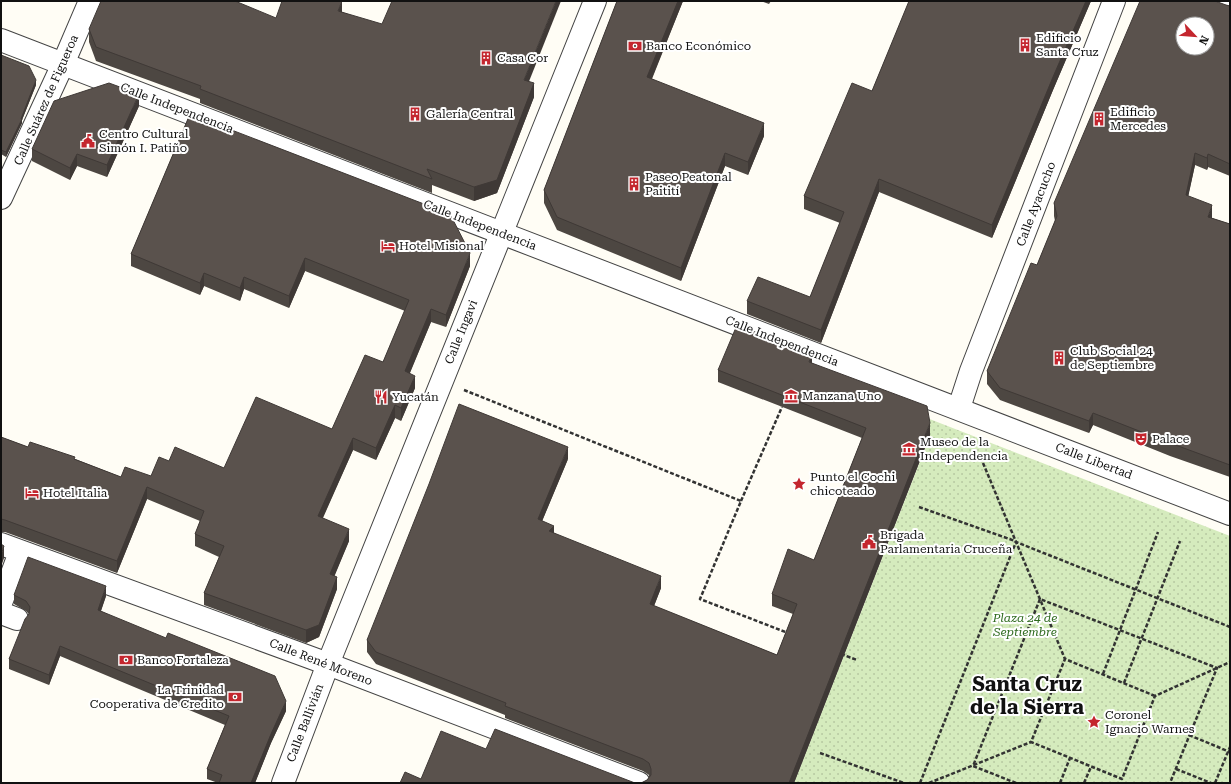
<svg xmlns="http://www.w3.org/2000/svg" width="1231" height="784" font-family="'Roboto Serif',serif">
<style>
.park{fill:url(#park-dots)}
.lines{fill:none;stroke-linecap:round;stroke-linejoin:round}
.minor-casing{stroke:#444;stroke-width:24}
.path{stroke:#333;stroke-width:2.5;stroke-dasharray:4 2;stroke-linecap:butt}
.minor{stroke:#fff;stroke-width:22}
.wall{fill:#4d4742}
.shaded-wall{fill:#3f3936}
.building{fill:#5a524d;stroke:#3f3936;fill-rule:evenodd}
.labels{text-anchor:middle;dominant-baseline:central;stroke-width:4;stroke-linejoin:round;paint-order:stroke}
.poi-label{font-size:12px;fill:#111;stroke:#fff;text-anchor:start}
.street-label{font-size:12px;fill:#111;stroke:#fff}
.park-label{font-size:12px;font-style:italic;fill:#2f6b1f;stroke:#fff}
.town-label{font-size:20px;font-weight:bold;fill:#111;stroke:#fff}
</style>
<defs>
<pattern id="park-dots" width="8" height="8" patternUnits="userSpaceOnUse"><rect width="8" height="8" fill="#d5ebbd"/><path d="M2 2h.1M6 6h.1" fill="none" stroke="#b6c8a1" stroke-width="1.8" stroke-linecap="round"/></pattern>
</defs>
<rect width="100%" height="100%" fill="#fffdf5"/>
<!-- park -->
<path class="park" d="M927,418l303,118v247h-436l136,-347z"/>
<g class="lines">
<!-- minor casing -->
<g class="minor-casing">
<g id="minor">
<path d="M1217,1l13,5"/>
<path d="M1,40l1229,474"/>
<path d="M1,198l62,-134 27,-63"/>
<path d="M959,408l12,-37 143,-370"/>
<path d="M1,544l327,120 311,119"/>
<path d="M1,603l19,-51"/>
<path d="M1,613l16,6"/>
<path d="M283,783l45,-119 267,-663"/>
</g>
</g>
<!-- path -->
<g class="path">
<path d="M464,390l277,111 -41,98 88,34"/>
<path d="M983,463l82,196"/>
<path d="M741,501l41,-94"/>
<path d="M919,507l96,34"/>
<path d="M841,654l16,6"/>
<path d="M1103,674l55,-142"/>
<path d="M1124,683l56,-142"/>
<path d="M1155,696l-90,-37 -34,83 91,37 33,-83 75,-34"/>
<path d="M1189,735l41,17"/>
<path d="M820,753l84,30"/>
<path d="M1176,769l35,14"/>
<path d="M920,783l96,-241 214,85"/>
<path d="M929,783l102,-41"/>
<path d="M1016,783l-43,-17 67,-167 177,69 -47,115"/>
<path d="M1060,783l10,-25"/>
<path d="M1084,783l7,-16"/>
<path d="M1215,783l15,-36"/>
</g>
<!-- minor -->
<use href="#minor" class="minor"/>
</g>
<!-- wall -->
<g class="wall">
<path d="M617,1h66l-31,78 112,57 -16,39 -23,-9 -44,115 -124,-51 -13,-27v-13z"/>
<path d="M761,1h10l-2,3z"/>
<path d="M907,1h184l-38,89 -61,148 -113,-46 -58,151 -74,-29v-13l63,-4 30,-74 -36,-14v-13l68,-105 37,-89z"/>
<path d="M1226,5l4,1v170l-22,-9 -1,3 -12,-5 -7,31 24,22 18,6v253l-60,-21 -77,-31 -4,8 -89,-33 -13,-16v-13l50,-106 18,-44 -1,-5v-13z"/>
<path d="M342,12l187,70 5,15 -37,96 -23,8 -42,-16v8l-232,-90v-4l-104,-38 -7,-19v-13l187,-11z"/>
<path d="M1,55l35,30 -14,35v3l-16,34 -5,-3z"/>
<path d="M139,106l-32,71 -30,-11 -7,14 -38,-19v-12z"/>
<path d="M190,114l280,152 -24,61 -15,-5 -21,51 5,15 -14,33 -6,-3 -19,42 -23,-10 -30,68 26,23 -15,35 3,13 -18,48 -13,6 -102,-38v-12l15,-36 -24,-11v-12l5,-13 -53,-22 -30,74 -112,-41h-4v-95l27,10 47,12 46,18 30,-1 18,-15 55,7 108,-39 51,-67 22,-51 -100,-40 -16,37 -45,-19 -4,12 -36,-15 -4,9 -69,-29v-12z"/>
<path d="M812,363l118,72 -136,348h-153l6,-3 2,-3v-2l-6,-4 -138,-53v-3l-129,-51 -9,-12v-12l201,-181 -26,62 12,12 107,55 -7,18 123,49 16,-41 -21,-8v-12l42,-34 48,-122 -144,-56v-12z"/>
<path d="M14,595l92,1 -5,15 185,100 -15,32 -16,40h-37l-11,-4v-10l18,-44 -165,-69 -11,29 -40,-16v-10l20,-45 -3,-3 -12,-7z"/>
</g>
<!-- shaded-wall -->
<g class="shaded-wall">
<path d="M342,1v13l-4,-3z"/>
<path d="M556,1h5l-37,93v-14z"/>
<path d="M678,1h5l-36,89v-13z"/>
<path d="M1086,1h5l-38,89 -61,148v-13l61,-148z"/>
<path d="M36,80v5l-14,35v3l-16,34v-5z"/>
<path d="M534,83v14l-37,96 -23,8v-14z"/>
<path d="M139,94v12l-32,71v-12z"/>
<path d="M764,123v13l-16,39v-13z"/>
<path d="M725,153v13l-44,115v-13z"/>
<path d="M1195,153v12l-9,42v-12z"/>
<path d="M77,154v12l-7,14v-12z"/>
<path d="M1208,154v13l-1,3v-12z"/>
<path d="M879,179v13l-58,151v-13z"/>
<path d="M1212,205v13l-4,12v-13z"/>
<path d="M470,253v13l-24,61v-12z"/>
<path d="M305,258v13l-16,37v-12z"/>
<path d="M204,273v13l-4,9v-12z"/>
<path d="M244,277v12l-4,12v-13z"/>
<path d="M431,309v13l-26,62v-13z"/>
<path d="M812,354v12l-3,-4z"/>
<path d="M415,376v12l-14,33v-13z"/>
<path d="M395,405v13l-19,42v-12z"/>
<path d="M1093,413v12l-4,8v-12z"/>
<path d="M930,423v12l-136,348h-5z"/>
<path d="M353,438v12l-35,78v-12z"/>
<path d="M568,447v12l-30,72v-12z"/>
<path d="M147,487v12l-30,74v-12z"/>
<path d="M554,526v12l-5,-7z"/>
<path d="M349,529v12l-19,46v-13z"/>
<path d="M4,546v12l-3,9v-12z"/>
<path d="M661,576v12l-11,28v-12z"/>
<path d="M337,577v12l-18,48 -13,6v-13z"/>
<path d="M106,586v10l-8,23v-9z"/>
<path d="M60,646v10l-11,29v-10z"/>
<path d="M286,701v10l-15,32 -16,40h-4l20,-49z"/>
</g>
<!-- building -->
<g class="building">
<path d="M101,1h134l41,17 6,-17h60l-4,10 44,13 10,-23h164l-32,79 10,3 -37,97 -23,7 -47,-18 5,10 -232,-90 1,-3 -105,-39 -7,-18z"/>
<path d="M617,1h61l-31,76 117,46 -16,39 -23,-9 -44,115 -124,-51 -13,-27z"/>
<path d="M909,1h177l-33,76 -61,148 -113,-46 -58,151 -74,-29 11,-24 52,20 34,-85 -40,-16 48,-113 20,8z"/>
<path d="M1140,1h75l11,4 4,1v158l-22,-10 -1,4 -12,-5 -9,42 26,10 -4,12 22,7v241l-60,-22 -77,-30 -4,8 -89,-33 -13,-17 44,-108 6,2 20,-49 -3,-13zM1183,24h24v24h-24z"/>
<path d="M1,55l28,11 7,14 -15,39h1l-16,33 -5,-2z"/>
<path d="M109,83l30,11 -32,71 -30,-11 -7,14 -38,-19 22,-48z"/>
<path d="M190,114l260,100 20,39 -24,62 -15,-6 -26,62 10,5 -14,32 -6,-3 -19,43 -23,-10 -35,78 31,13 -19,45 7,3 -18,48 -13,5 -102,-37 20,-47 -29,-12 9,-23 -57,-24 -30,74 -112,-41 -4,-1v-82l27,10 2,-5 45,15 -1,2 47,18 4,-10 26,9 8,-19 10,4 6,-14 49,21 32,-71 76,32 33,-74 18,7 26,-62 -104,-42 -16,38 -45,-19 -4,11 -36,-15 -4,10 -69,-29z"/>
<path d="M737,325l75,29 -3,8 118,44 3,17 -141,360h-148l6,-3 4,-5v-6l-2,-6 -6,-4 -138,-53 1,-3 -130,-51 -9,-12 62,-156 30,-80 109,43 -30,72 16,7 -5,5 112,45 -11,28 127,51 20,-51 -25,-10 16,-45 26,11 52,-132 -148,-58z"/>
<path d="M1,544l3,2 -3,9z"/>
<path d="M28,557l78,29 -8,24 68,28 2,-5 107,43 11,25 -15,33 -20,49h-32l3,-8 -15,-6 22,-53 -169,-70 -11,29 -40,-16 16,-40 4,-5 1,-7 -4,-6 -12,-6z"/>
<path d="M495,729l140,54h5h-240l5,-11 16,7 20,-48 45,18z"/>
</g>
<!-- icons -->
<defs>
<g id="building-bare" transform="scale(1.08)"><path d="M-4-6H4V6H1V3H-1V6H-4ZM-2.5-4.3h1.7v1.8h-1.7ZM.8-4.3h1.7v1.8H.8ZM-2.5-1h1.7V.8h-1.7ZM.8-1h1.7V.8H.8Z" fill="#c4262e" stroke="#fff" stroke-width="2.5" paint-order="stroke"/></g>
<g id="bank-bare" transform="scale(1.08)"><path d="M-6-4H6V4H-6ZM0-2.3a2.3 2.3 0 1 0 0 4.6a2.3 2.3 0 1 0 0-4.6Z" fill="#c4262e" stroke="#fff" stroke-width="2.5" paint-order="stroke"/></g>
<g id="civic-bare" transform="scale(1.08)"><path d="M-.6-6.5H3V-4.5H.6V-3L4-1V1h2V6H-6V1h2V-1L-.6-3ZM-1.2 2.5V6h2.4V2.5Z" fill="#c4262e" stroke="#fff" stroke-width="2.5" paint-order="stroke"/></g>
<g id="hotel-bare" transform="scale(1.08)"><path d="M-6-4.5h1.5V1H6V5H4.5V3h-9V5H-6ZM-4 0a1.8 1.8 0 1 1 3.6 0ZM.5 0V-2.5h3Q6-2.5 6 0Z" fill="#c4262e" stroke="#fff" stroke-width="2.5" paint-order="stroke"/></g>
<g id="museum-bare" transform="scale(1.08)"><path d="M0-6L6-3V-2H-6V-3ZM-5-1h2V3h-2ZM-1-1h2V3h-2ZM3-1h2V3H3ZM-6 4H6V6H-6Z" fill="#c4262e" stroke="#fff" stroke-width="2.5" paint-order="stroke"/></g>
<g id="restaurant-bare" transform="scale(1.08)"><path d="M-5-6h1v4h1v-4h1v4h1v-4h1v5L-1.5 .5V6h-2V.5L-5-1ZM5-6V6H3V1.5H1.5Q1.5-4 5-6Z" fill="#c4262e" stroke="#fff" stroke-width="2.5" paint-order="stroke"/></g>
<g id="theatre-bare" transform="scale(1.08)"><path d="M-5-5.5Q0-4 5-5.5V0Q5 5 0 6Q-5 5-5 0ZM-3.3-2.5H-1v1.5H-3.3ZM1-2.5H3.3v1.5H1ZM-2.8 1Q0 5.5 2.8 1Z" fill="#c4262e" stroke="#fff" stroke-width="2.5" paint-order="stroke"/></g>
<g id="sight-bare" transform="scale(1.08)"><path d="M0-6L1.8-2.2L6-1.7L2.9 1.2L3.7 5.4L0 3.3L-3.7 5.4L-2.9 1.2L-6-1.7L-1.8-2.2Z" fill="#c4262e" stroke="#fff" stroke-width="2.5" paint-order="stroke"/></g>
</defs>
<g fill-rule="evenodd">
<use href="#building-bare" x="1025" y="45"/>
<use href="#bank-bare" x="635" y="46"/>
<use href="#building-bare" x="486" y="58"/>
<use href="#building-bare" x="415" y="114"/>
<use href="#building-bare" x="1099" y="119"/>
<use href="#civic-bare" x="88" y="141"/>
<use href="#building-bare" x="634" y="184"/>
<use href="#hotel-bare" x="388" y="246"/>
<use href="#building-bare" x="1059" y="358"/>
<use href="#museum-bare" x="791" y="396"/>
<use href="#restaurant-bare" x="381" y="397"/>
<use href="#theatre-bare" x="1141" y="439"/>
<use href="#museum-bare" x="909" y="449"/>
<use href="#sight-bare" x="799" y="484"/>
<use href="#hotel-bare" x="32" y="493"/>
<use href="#civic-bare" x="869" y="542"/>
<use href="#bank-bare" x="126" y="660"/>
<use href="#bank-bare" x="235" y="697"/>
<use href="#sight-bare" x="1094" y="722"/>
</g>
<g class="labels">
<!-- poi labels -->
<g class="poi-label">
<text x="1036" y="38">Edificio<tspan x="1036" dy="14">Santa Cruz</tspan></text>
<text x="646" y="46">Banco Económico</text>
<text x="497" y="58">Casa Cor</text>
<text x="1110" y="112">Edificio<tspan x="1110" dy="14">Mercedes</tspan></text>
<text x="426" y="114">Galería Central</text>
<text x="99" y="134">Centro Cultural<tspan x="99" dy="14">Simón I. Patiño</tspan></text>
<text x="645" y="177">Paseo Peatonal<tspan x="645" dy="14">Paitití</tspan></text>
<text x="399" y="246">Hotel Misional</text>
<text x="1070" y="351">Club Social 24<tspan x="1070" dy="14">de Septiembre</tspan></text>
<text x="802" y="396">Manzana Uno</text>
<text x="392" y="397">Yucatán</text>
<text x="1152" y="439">Palace</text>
<text x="920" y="442">Museo de la<tspan x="920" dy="14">Independencia</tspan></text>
<text x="810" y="477">Punto el Cochi<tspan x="810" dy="14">chicoteado</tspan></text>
<text x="43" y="493">Hotel Italia</text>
<text x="880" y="535">Brigada<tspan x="880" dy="14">Parlamentaria Cruceña</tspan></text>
<text x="137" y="660">Banco Fortaleza</text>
<text x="224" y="690" text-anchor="end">La Trinidad<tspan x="224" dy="14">Cooperativa de Credito</tspan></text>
<text x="1105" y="715">Coronel<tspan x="1105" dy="14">Ignacio Warnes</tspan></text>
</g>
<!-- street labels -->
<g class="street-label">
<text transform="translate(46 100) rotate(-66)">Calle Suárez de Figueroa</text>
<text transform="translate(177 108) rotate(21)">Calle Independencia</text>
<text transform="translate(1036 204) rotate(-69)">Calle Ayacucho</text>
<text transform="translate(480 225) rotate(21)">Calle Independencia</text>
<text transform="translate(461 332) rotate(-68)">Calle Ingavi</text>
<text transform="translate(782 341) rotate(21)">Calle Independencia</text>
<text transform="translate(1094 461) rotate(21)">Calle Libertad</text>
<text transform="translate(321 662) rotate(21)">Calle René Moreno</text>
<text transform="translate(305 723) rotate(-69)">Calle Ballivián</text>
</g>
<!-- park labels -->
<g class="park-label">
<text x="1025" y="618">Plaza 24 de<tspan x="1025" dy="14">Septiembre</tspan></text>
</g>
<!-- town labels -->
<g class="town-label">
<text x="1027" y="684">Santa Cruz<tspan x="1027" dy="23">de la Sierra</tspan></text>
</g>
</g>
<!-- border -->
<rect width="1231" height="784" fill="none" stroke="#111111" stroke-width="4"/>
<!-- north arrow -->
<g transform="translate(1195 36) rotate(116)"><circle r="19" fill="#ffffff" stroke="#a0a0a0"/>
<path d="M0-3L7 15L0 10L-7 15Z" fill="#c4262e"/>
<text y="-6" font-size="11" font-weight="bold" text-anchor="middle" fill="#111111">N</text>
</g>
</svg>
